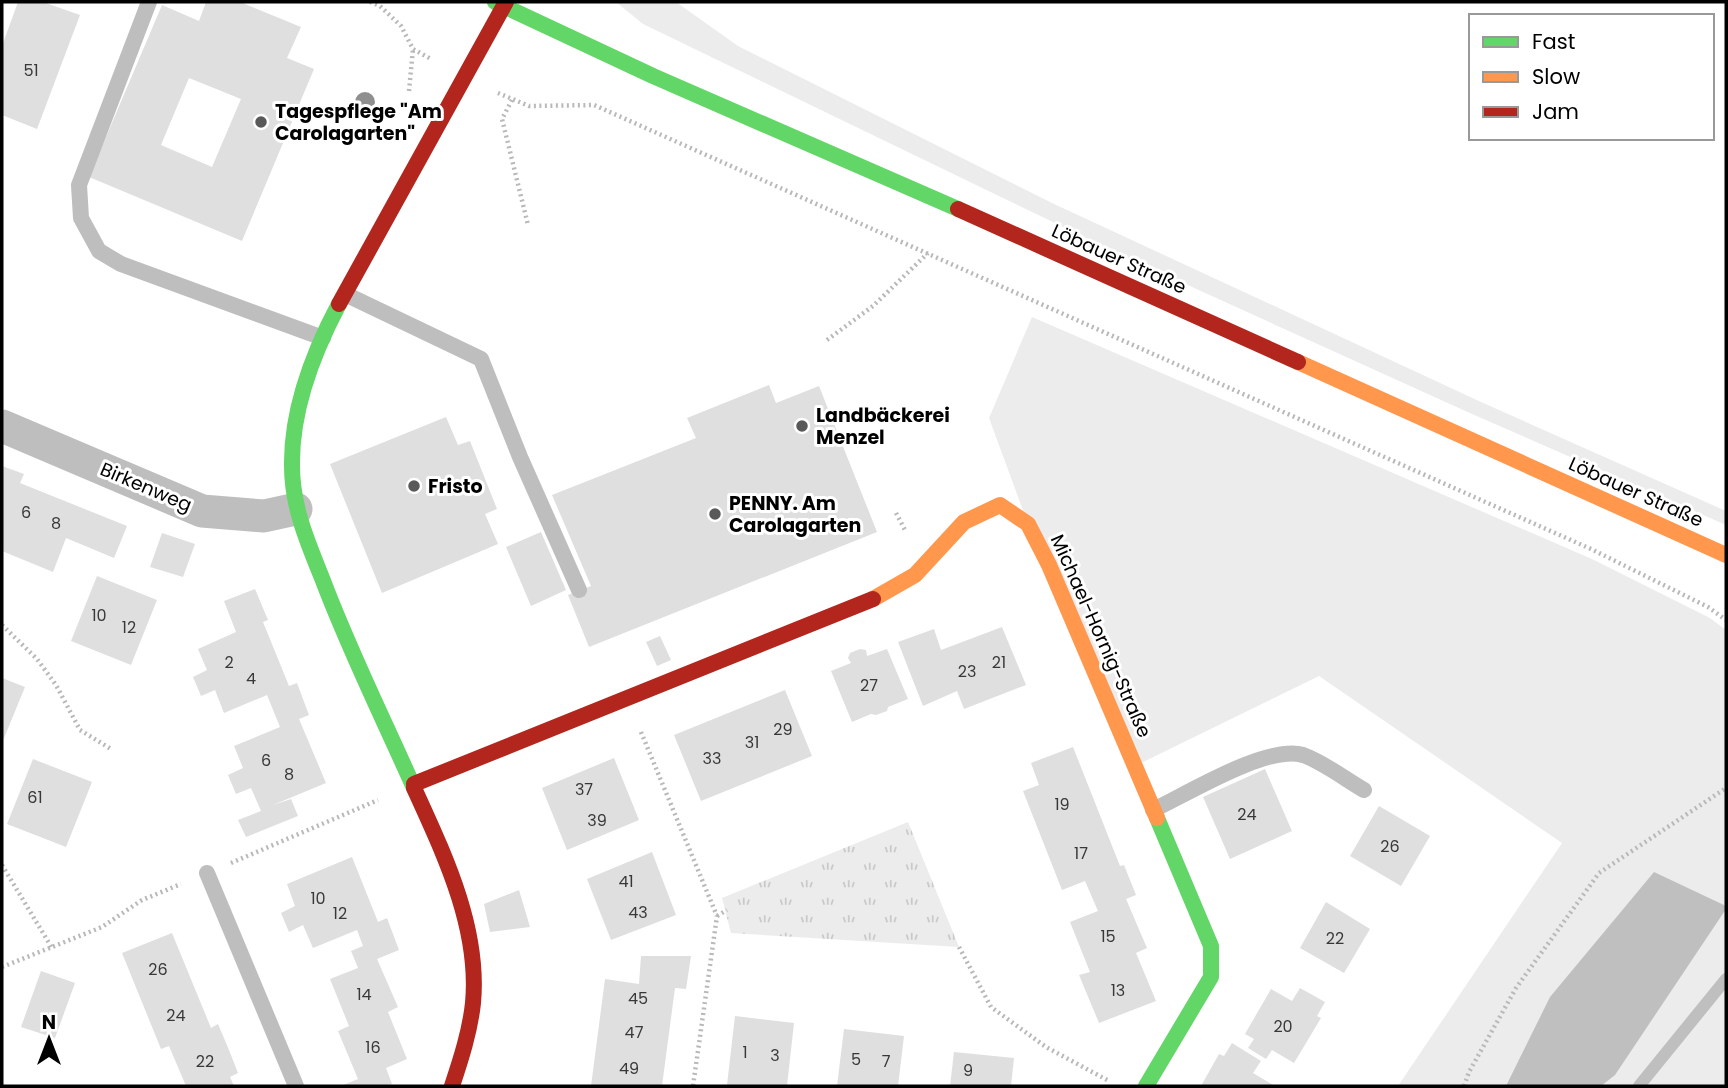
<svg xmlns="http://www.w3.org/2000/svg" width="1728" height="1088" font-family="Poppins,sans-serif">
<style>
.grass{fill:#ececec}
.park{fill:url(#park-tufts)}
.water{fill:#bfbfbf}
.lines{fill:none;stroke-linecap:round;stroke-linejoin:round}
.stream{stroke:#bfbfbf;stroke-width:12}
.building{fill:#dfdfdf;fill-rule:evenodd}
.path{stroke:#b9b9b9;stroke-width:4.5;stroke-dasharray:2 3.5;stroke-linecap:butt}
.lane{stroke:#bebebe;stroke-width:16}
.street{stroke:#bebebe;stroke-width:33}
.fast{stroke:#63d668;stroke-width:16}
.slow{stroke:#ff974d;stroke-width:16}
.jam{stroke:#b3261e;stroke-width:16}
.tree{fill:#8f8f8f}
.poi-dot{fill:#595959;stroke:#fff;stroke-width:2.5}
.labels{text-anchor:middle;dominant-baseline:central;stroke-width:6;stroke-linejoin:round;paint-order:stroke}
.number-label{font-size:16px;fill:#383838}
.poi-label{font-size:19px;font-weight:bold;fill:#000;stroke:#fff;text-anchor:start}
.street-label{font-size:19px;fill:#000;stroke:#fff}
</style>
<defs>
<pattern id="park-tufts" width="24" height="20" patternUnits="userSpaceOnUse" patternTransform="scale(1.75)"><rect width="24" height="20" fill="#ececec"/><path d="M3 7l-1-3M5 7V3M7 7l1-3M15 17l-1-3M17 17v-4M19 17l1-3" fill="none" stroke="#c9c9c9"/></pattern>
</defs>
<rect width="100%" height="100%" fill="#fff"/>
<!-- grass -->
<g class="grass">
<path d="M616,2h60l62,44 314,157 429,199 245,109v14l-254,-111 -355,-161 -474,-229z"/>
<path d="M1032,317l560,242 118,59 16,12v456h-328l164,-243 -243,-167 -184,90 -107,-242 -39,-106z"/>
</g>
<!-- park -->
<path class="park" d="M908,822l51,125 -228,-14 -9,-35z"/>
<!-- water -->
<path class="water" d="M1654,872l72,34v3l-111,166 -14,11h-95l44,-89z"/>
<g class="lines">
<!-- stream -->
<path class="stream" d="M1639,1086l87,-107"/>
</g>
<!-- building -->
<g class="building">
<path d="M18,2h25l37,13 -43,114 -35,-14v-69z"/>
<path d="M206,2h34l61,25 -14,31 27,11 -72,172 -153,-64 73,-172 37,16zM189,78l52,21 -29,68 -51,-22z"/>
<path d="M769,385l7,18 43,-17 58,146 -288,115 -21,-52 23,-9 -39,-91 144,-57 -9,-20z"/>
<path d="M446,417l12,28 12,-4 27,68 -12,5 13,30 -116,49 -52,-129z"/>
<path d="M2,466l22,8 -4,9 107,43 -13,32 -48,-20 -13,34 -51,-21z"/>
<path d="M541,532l25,58 -35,16 -25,-59z"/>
<path d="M162,533l33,11 -12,33 -33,-10z"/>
<path d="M97,576l60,24 -26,65 -60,-24z"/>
<path d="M255,589l13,31 -5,2 26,64 8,-3 12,32 -10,4 27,64 -53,22 18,-6 7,17 -52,21 -8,-17 23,-9 -10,-23 -15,6 -8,-19 15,-7 -9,-22 46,-19 -13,-32 -43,18 -9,-23 -14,6 -8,-19 14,-7 -9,-21 38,-17 -12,-31z"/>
<path d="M1002,627l24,58 -62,24 -7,-18 -34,15 -25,-64 36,-13 7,21z"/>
<path d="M660,636l11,24 -14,6 -11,-24z"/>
<path d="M860,649l6,1 1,6 20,-7 21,50 -20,8 -1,4 -11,4 -5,-1 -19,8 -21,-51 20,-8 -3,-5 2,-5z"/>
<path d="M2,678l23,9 -23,56z"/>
<path d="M785,690l27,66 -111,45 -27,-66z"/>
<path d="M1073,747l47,119 4,-1 12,30 -10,4 21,49 -11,5 20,48 -57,22 -20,-48 11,-3 -20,-50 28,-11 -13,-30 -23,9 -39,-99 16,-6 -8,-22z"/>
<path d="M614,758l25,62 -72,30 -25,-62z"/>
<path d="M33,759l59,23 -26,65 -59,-23z"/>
<path d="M1265,769l27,62 -62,28 -27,-62z"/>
<path d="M1379,806l51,30 -29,50 -51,-30z"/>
<path d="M652,852l24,63 -65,25 -24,-61z"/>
<path d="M352,857l26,65 9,-4 12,32 -22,9 21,48 -10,5 19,47 -21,9 6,16 -6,2h-45l17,-7 -20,-48 11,-5 -19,-47 28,-11 -7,-17 12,-5 -6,-16 -44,18 -10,-23 -14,7 -8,-19 14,-7 -8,-22z"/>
<path d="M519,890l11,37 -40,5 -6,-28z"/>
<path d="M1326,902l44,27 -26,44 -44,-25z"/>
<path d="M172,933l39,95 7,-4 11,26 9,23 -8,4 4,9h-48l-17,-40 -8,3 -39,-96z"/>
<path d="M641,956h50l-5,33 -11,-1 -13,98h-71l14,-107 34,5z"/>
<path d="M41,971l34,12 -20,55 -34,-11z"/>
<path d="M1300,988l25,14 -8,14 4,2 -27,45 -22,-13 -6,9 -18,-11 6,-9 -9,-5 26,-45 21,12z"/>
<path d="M735,1016l59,7 -7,63 -60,-1z"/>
<path d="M844,1029l60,7 -6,50h-61z"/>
<path d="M1232,1043l29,18 -8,12 22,13h-74l18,-32 5,2z"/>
<path d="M954,1052l60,6 -3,28h-61z"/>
</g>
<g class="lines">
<!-- path -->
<g class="path">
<path d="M370,2l10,4 21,20 12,23 18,10"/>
<path d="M409,91l4,-42"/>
<path d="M498,93l31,13 65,-1 997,444 117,58 18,13"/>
<path d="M512,100l-10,19 26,106"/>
<path d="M827,340l46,-34 55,-53"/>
<path d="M896,513l9,17"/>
<path d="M2,625l35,34 19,26 24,45 31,19"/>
<path d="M641,732l76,184 -24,170"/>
<path d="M231,863l147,-63"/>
<path d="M2,865l50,83"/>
<path d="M717,916l10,-6"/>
<path d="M959,947l32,60 55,40 63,34"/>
<path d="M2,967l100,-40 40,-27 39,-16"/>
<path d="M1464,1086l5,-14 47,-84 83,-115 127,-85"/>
</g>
<!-- lane -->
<g class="lane">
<path d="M149,2l-70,183 2,33 18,33 22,13 202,74"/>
<path d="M345,294l136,65 39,98 59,133"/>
<path d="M1153,810c34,-16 115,-66 150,-55 20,7 42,24 61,35"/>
<path d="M207,873l89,213"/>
</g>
<!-- street -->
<path class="street" d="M2,426l200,85 62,5 32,-7"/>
<!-- fast -->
<g class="fast">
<path d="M495,2l158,74 305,133"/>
<path d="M339,304c-26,49 -48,105 -47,162 0,40 15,75 30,112 27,72 61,140 92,210"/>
<path d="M1146,1086l65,-109v-31l-54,-128"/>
</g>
<!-- slow -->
<g class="slow">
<path d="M1298,362l428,193"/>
<path d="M873,599l42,-24 49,-53 36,-17 28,19 21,41 108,253"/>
</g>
<!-- jam -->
<g class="jam">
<path d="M958,209l340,153"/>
<path d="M339,304l167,-302"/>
<path d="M414,784l459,-185"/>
<path d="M414,788c30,66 66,140 59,215 -3,28 -12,56 -21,83"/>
</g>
</g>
<!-- trees -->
<circle class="tree" cx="365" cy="102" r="10"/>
<!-- markers -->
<g class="poi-dot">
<circle cx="261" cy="122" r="7"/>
<circle cx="802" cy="426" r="7"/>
<circle cx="414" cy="486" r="7"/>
<circle cx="715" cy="514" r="7"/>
</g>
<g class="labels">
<!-- number labels -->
<g class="number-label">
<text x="31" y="70">51</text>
<text x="26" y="512">6</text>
<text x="56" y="523">8</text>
<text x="99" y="615">10</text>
<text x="129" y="627">12</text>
<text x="229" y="662">2</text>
<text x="999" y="662">21</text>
<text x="967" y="671">23</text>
<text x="251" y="678">4</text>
<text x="869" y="685">27</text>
<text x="783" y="729">29</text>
<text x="752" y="742">31</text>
<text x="712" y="758">33</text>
<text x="266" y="760">6</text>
<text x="289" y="774">8</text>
<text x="584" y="789">37</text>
<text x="35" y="797">61</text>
<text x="1062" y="804">19</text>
<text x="1247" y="814">24</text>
<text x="597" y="820">39</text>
<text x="1390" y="846">26</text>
<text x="1081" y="853">17</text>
<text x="626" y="881">41</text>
<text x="318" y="898">10</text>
<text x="638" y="912">43</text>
<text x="340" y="913">12</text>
<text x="1108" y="936">15</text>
<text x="1335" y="938">22</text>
<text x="158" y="969">26</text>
<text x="1118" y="990">13</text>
<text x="364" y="994">14</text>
<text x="638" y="998">45</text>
<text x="176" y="1015">24</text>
<text x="1283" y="1026">20</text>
<text x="634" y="1032">47</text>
<text x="373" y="1047">16</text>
<text x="745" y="1052">1</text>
<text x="775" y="1055">3</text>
<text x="856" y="1059">5</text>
<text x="205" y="1061">22</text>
<text x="886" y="1061">7</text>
<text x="629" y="1068">49</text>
<text x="968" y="1070">9</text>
</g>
<!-- poi labels -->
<g class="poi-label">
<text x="275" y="111">Tagespflege "Am<tspan x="275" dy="22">Carolagarten"</tspan></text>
<text x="816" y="415">Landbäckerei<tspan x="816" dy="22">Menzel</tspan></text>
<text x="428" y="486">Fristo</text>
<text x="729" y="503">PENNY. Am<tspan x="729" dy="22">Carolagarten</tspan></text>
</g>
<!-- street labels -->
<g class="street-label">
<text transform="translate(1119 259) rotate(24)">Löbauer Straße</text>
<text transform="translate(146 487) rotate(23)">Birkenweg</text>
<text transform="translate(1636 492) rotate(24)">Löbauer Straße</text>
<text transform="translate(1101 636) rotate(66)">Michael-Hornig-Straße</text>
</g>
</g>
<!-- border -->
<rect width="1728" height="1088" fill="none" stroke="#000000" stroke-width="7"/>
<!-- legend -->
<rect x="1469" y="14" width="245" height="126" fill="#ffffff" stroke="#999999" stroke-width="2"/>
<rect x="1483" y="37" width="35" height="10" fill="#63d668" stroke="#999999" stroke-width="2"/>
<text x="1532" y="49" font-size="21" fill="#000000">Fast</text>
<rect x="1483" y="72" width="35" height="10" fill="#ff974d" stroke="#999999" stroke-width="2"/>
<text x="1532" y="84" font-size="21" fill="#000000">Slow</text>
<rect x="1483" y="107" width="35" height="10" fill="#b3261e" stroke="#999999" stroke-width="2"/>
<text x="1532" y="119" font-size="21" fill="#000000">Jam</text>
<!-- north arrow -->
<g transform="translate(49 1039)" stroke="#ffffff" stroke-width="5" paint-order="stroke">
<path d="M0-5L12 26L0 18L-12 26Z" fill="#000000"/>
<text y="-10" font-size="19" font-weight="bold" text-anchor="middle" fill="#000000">N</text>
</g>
</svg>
